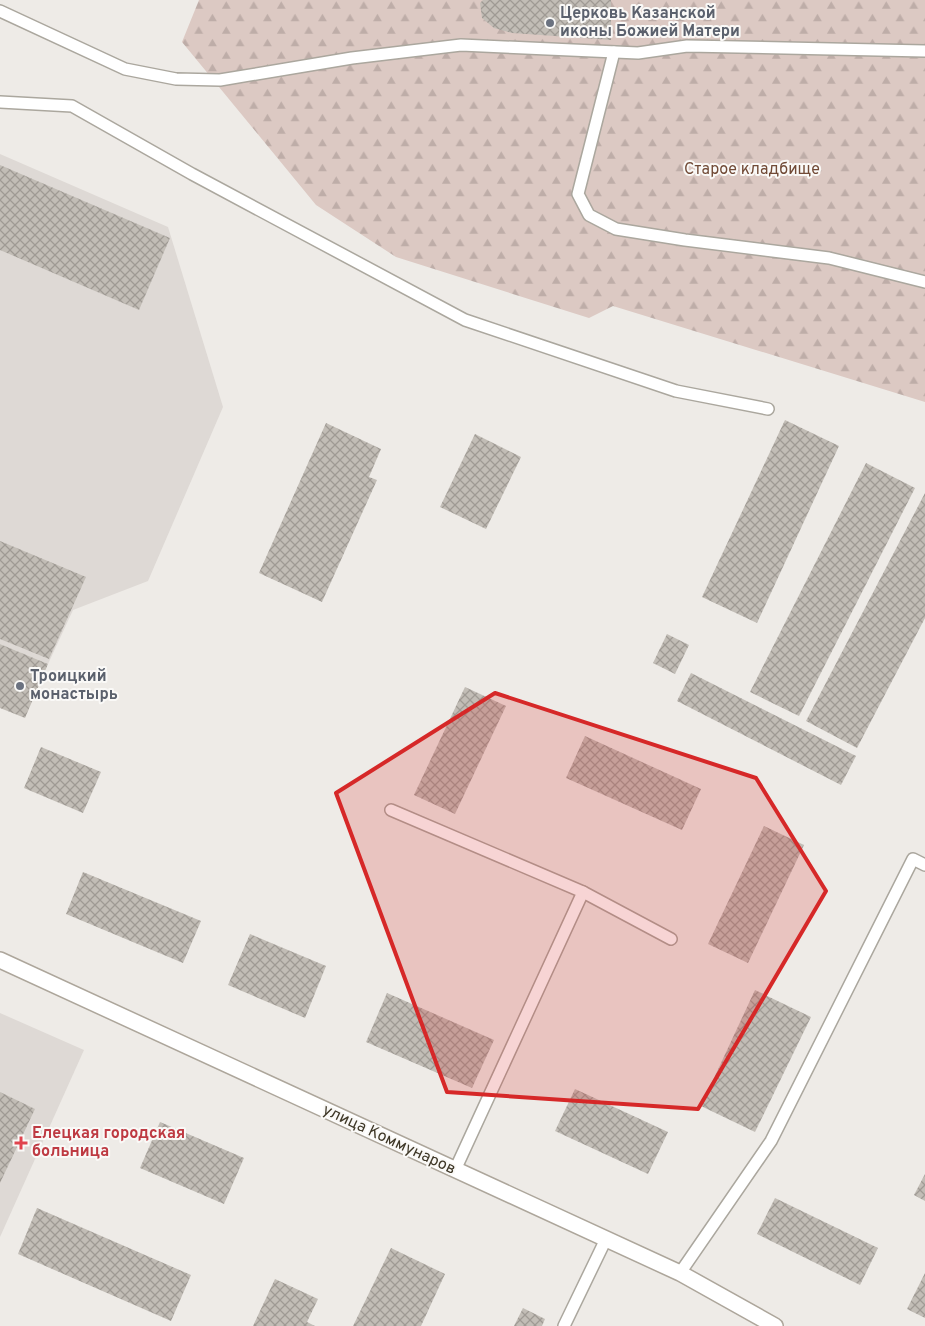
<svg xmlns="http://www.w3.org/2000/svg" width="925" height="1326" font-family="Overpass,sans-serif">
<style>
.built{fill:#ded9d5}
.forest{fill:url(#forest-firs)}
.building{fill:url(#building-cross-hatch)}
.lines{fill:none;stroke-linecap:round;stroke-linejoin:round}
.lane-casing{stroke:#aba79e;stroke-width:14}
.secondary-casing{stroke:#ada69b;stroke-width:18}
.lane{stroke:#fff;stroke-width:11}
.secondary{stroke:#fff;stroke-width:15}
.marked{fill:#d62828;fill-opacity:0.2;stroke:#d62828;stroke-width:4;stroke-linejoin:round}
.worship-dot{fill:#6b7280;stroke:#faf9f7;stroke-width:2}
.health-dot{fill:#e0444e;stroke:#faf9f7;stroke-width:2}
.labels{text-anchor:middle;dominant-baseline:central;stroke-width:4;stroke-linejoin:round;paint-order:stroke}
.worship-label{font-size:16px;font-weight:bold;fill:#5b616d;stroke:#faf9f7;text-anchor:start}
.park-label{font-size:16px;fill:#714a36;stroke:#faf9f7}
.health-label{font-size:16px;font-weight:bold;fill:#be3a42;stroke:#faf9f7;text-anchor:start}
.street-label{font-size:16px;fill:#3e3727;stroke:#faf9f7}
</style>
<defs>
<pattern id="forest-firs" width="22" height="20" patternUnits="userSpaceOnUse" patternTransform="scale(1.25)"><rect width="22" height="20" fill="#dcc9c3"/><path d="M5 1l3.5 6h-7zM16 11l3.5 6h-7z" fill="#beada8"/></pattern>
<pattern id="building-cross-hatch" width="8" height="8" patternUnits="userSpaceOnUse" patternTransform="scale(1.25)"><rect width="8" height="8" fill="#c2bdb6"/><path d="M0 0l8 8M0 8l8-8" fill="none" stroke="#9f9a94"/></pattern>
</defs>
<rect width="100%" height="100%" fill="#eeebe7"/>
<!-- built -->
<g class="built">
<path d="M0,154l168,73 55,180 -75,174 -75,29 -25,54 -48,-20z"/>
<path d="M0,1013l84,37 -84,187z"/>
</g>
<!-- forest -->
<path class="forest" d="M199,0h726v402l-312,-96 -24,12 -193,-61 -80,-52 -134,-163z"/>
<!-- building -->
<g class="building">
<path d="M483,0h128v40l-99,-7 -18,-5 -12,-10 -2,-15z"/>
<path d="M0,165l170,73 -31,72 -139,-60z"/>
<path d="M785,420l54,26 -82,177 -55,-26z"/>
<path d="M326,423l55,26 -12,28 8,3 -55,122 -63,-29z"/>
<path d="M475,434l46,23 -35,72 -46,-22z"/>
<path d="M866,463l49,25 -116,228 -49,-24z"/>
<path d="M925,493v125l-68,130 -51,-27z"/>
<path d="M0,541l86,36 -37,82 -49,-20z"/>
<path d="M667,634l22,11 -14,29 -22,-11z"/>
<path d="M0,644l48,20 -23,54 -25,-10z"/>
<path d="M691,673l165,83 -15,29 -164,-84z"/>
<path d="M465,687l41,19 -51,108 -41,-19z"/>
<path d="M585,736l116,53 -19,41 -116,-52z"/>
<path d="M41,747l60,25 -18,41 -59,-25z"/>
<path d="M764,826l40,19 -56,118 -40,-19z"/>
<path d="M83,872l118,49 -18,42 -117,-49z"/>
<path d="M250,934l76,32 -21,52 -77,-33z"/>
<path d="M755,990l56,27 -56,115 -54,-26z"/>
<path d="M387,993l107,47 -22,48 -106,-46z"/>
<path d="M575,1089l93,43 -20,42 -93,-43z"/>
<path d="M0,1092l35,17 -35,74z"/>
<path d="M160,1122l84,36 -20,46 -84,-36z"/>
<path d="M925,1174v27l-11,-6z"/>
<path d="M775,1198l103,50 -18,37 -103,-51z"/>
<path d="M37,1208l154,67 -20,46 -153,-67z"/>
<path d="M391,1248l54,26 -24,52h-68z"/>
<path d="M925,1273v45l-18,-9z"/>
<path d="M275,1279l43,20 -11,23 8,4h-62z"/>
<path d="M523,1308l22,11 -3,7h-28z"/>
</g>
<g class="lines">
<!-- lane casing -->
<g class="lane-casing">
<g id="lane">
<path d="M0,11l125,58 51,10 44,1 132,-22 109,-13 177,8 49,-7 238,5"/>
<path d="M614,52l-36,142 11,21 27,14 69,11 144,18 96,24"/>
<path d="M0,102l72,4 120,68 273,146 211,71 92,18"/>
<path d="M391,810l192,82 88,47"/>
<path d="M455,1170l128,-278"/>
<path d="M680,1273l91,-132 142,-282 12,6"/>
<path d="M564,1326l42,-87"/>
</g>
</g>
<!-- secondary casing -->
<g class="secondary-casing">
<path id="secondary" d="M0,960l680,313 95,53"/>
</g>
<!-- lane -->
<use href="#lane" class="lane"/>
<!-- secondary -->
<use href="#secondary" class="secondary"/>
</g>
<!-- marked area -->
<path class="marked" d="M495,693l261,85 70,113 -128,218 -251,-17 -111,-299z"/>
<!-- markers -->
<g class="worship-dot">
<circle cx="550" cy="23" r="5"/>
<circle cx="20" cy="686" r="5"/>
</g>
<path class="health-dot" d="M18.5 1135.5h5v5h5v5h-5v5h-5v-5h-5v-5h5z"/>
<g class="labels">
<!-- worship labels -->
<g class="worship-label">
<text x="560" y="14">Церковь Казанской<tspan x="560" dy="18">иконы Божией Матери</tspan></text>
<text x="30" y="677">Троицкий<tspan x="30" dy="18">монастырь</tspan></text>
</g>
<!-- park labels -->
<g class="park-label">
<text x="752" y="170">Старое кладбище</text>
</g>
<!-- health labels -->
<g class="health-label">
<text x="32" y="1134">Елецкая городская<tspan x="32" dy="18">больница</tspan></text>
</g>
<!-- street labels -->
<g class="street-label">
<text transform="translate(389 1140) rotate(25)">улица Коммунаров</text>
</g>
</g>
</svg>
